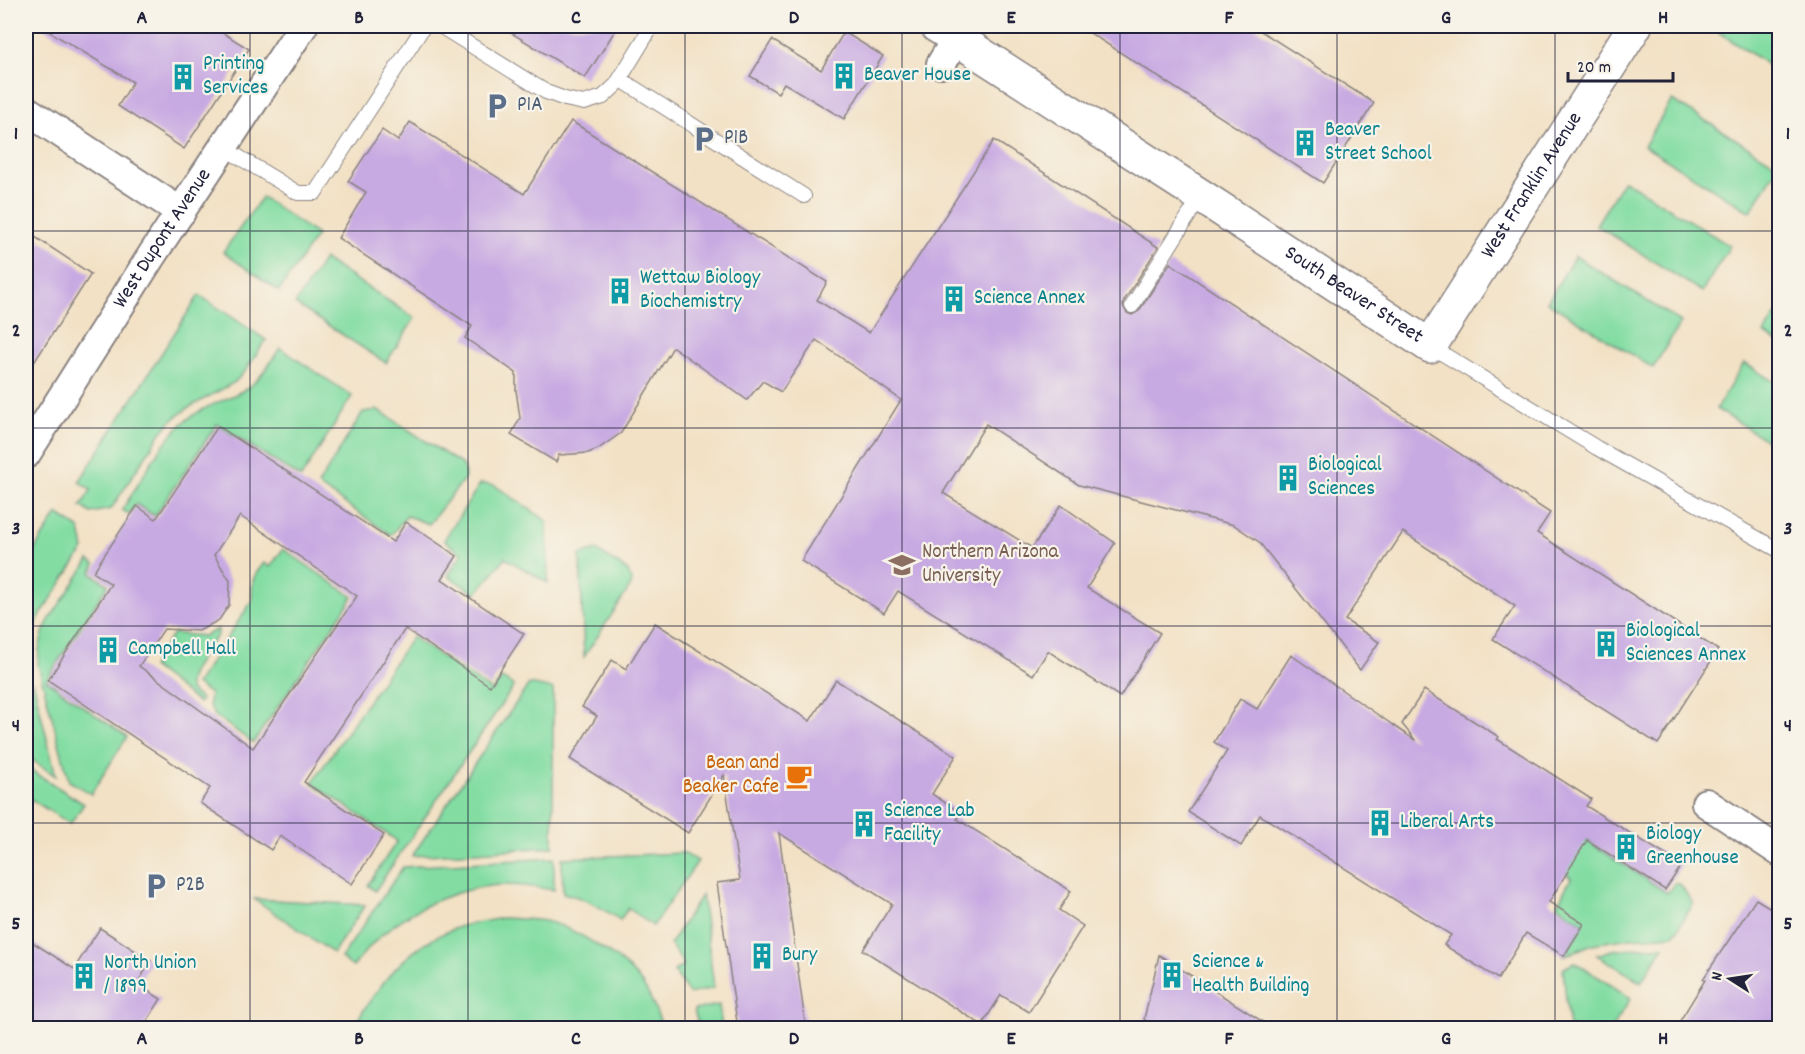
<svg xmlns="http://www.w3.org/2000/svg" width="1805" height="1054" font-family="Dekko,sans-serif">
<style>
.green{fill:#83dda3;stroke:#52806f;stroke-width:1.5}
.building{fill:#c8aae2;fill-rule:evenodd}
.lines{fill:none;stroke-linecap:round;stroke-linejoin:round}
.lane-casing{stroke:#8a8280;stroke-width:16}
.street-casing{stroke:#8a8280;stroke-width:32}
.secondary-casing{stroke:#8a8280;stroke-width:36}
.lane{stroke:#fff;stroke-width:14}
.street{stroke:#fff;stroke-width:28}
.secondary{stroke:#fff;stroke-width:33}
.grid{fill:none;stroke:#22223b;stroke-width:1.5;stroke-opacity:0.55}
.labels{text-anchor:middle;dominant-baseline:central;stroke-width:4.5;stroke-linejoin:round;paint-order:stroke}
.culture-label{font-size:21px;fill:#0d838f;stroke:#f7f3e8;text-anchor:start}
.service-label{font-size:21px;fill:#4e5e75;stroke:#f7f3e8;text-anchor:start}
.street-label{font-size:21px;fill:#22223b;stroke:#f7f3e8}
.education-label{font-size:21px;fill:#785e54;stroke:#f7f3e8;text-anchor:start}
.food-label{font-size:21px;fill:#c56008;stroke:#f7f3e8;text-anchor:end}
.neatline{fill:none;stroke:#22223b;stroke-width:2}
.grid-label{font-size:20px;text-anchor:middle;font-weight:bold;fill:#22223b}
</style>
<rect width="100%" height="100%" fill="#f7f3e8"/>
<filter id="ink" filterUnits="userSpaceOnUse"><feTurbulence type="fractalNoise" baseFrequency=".0167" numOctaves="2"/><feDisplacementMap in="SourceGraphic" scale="12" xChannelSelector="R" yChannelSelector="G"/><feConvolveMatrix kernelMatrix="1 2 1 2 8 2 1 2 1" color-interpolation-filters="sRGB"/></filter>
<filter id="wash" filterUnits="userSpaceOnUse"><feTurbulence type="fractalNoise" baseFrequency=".008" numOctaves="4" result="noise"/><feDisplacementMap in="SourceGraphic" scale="24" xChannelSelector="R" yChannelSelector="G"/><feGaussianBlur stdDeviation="1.35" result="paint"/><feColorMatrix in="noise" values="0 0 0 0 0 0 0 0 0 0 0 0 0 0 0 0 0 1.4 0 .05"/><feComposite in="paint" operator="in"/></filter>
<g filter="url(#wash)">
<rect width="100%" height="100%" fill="#f2e1c5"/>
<!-- green -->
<g class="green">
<path d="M1709,26h70v46z"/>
<path d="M1672,100l107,66 -29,46 -106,-66z"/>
<path d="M1624,180l106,66 -28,46 -106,-67z"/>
<path d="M262,197l55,38 -38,56 -56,-39z"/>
<path d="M1575,256l106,66 -28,46 -106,-66z"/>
<path d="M324,259l91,59 -29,45 -91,-59z"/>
<path d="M199,295l67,45 -20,30 -11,12 -47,26 -18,14 -10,12 -49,75 -20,4 -10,-7 10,-16 -12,-8z"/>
<path d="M1779,309v34l-15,-9z"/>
<path d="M280,348l72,48 -51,82 -84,-54 -62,92 -19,-12 -7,10 -7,-4c18,-27 37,-66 61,-87 18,-16 41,-22 61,-33 16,-9 26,-27 36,-42z"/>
<path d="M1744,363l35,22v63l-63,-39z"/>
<path d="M378,410l86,56 1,12 -36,46 -22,-8 -16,19 -73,-50 45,-73z"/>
<path d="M480,484l14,1 53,36 1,62 -43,-25 -29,36 -28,-18 14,-22 -18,-14z"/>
<path d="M57,514l23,15 4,20 -46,70 -5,15 -7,39v-110z"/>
<path d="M283,549l70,48 -100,146 -39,-28 -5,-11 1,-10 -14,-10 56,-83c1,-21 -2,-21 12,-38l6,4z"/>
<path d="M596,550l32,21 4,13 -48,73 -4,-102z"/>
<path d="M89,560l6,4 -4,9 17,12 -62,95 81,57 -36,57 -22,-13 -31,-116 1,-15 4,-17 6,-13z"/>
<path d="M218,629v5c-7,11 -31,39 -29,51 0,7 7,10 12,14l-2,4 -47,-36 21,-34 31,3z"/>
<path d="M412,637l80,54 10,-13 12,8 -139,205 -7,-6 29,-44 -85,-58z"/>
<path d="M33,681l23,95 -30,-20v-46z"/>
<path d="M529,684l24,5v158l-141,9z"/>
<path d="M26,767l58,37 -14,20 -44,-28z"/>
<path d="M1575,833l92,60 9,-11 5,3 12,19 -19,31 -44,3 -38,6 -28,12 20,-32 -27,-19 14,-27 -15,-14z"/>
<path d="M683,853l15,8 -45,65 -25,-18 -8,12c-18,-12 -35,-22 -57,-27l-1,-35z"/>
<path d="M554,858v32c-21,-3 -44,-7 -65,-4 -54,8 -104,36 -136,81l-12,-9 62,-91z"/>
<path d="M702,894l12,94 -25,6 -15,-23 10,-6 -14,-21z"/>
<path d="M254,899l111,6 -32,48z"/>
<path d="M503,918c14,1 28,1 42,3 26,5 72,34 90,54 14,15 21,36 28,53h-301l-7,-4c27,-44 55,-81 107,-98 13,-4 27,-5 41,-8z"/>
<path d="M1664,946l-23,36 -44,-27 15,-5z"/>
<path d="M1575,962l56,36 -19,30h-43l-6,-59z"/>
<path d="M719,1005l3,23h-23l-5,-18z"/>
</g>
<g id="blocks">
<!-- building -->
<g class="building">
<path d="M40,26h172l37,23 -65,100 -66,-43 15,-24z"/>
<path d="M500,26h118l-33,52z"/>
<path d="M1079,26h174l121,77 -51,80z"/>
<path d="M844,32l39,24 -39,63 -60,-36 -6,10 -28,-17 22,-36 49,30z"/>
<path d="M571,121l256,161 -10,18 52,33 125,-193 164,107 -34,54 -1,5 4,7 5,2 7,-4 31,-48 380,250 -13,20 181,117 -60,94 -165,-105 22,-33 -112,-74 -58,88 34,22 -19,28 -101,-128 -25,-17 -155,-40 -93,-61 -43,69 89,55 29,-43 54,38 -28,45 73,45 -40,64 -72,-46 -15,24 -135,-84 -14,22 -83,-52 100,-161 -85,-60 -35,52 -18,-11 -16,19 -74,-53 -52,86 -23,16 -10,4 -29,2 -3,7 -45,-27 9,-17 -4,-28v-17l-51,-35 7,-12 -134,-88 28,-46 -18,-11 34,-51 16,11 12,-19 114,72z"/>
<path d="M26,231l65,43 -65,101z"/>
<path d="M218,426l175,116 13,-20 51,34 -15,23 82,55 -34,52 -85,-57 -101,153 80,53 -32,49 -72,-48 -9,14 -71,-47 10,-15 -162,-108 63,-96 -18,-12 44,-66 19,13zM240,516l117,80 -104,152 -114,-82 25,-37 35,2 20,-11 10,-15 1,-24 -16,-26z"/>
<path d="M655,623l155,98 26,-41 120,76 -24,38 29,19 -4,6 114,72 -12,19 24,16 -54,86 -28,-17 -19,30 -119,-75 29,-46 -113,-71 27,196h-68l-21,-146 23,-3 -16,-105 -36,58 -118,-74 27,-43 -15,-9 30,-47 14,9z"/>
<path d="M1291,655l125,86 -14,-17 22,-34 75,47 -2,2 94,60 -5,7 96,59 -17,25 -78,-50 -38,62 35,22 -20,32 -38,-23 -28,46 -54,-34 7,-10 -191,-120 -19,31 -53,-34 39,-61 -13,-9 26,-43 17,10z"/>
<path d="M1756,899l23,14v116h-104l30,-49 -2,-1z"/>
<path d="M100,928l51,33 -14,23 24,15 -19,30h-116v-91l48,31z"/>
<path d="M1159,955l115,74h-116l-14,-10z"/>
</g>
</g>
</g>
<g filter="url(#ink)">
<use href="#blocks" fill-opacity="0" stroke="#8a8280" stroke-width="1.5"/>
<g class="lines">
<!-- lane casing -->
<g class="lane-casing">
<g id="lane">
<path d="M440,26l106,66 19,7 19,4 19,-6 13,-12 36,-59"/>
<path d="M620,79l184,117"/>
<path d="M224,148l74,45h17l109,-167"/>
<path d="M1132,306l69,-110"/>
<path d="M1430,346l167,102 183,103"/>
</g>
</g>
<!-- street casing -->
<g class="street-casing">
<g id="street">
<path d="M941,64l23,-38"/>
<path d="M26,110l155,102"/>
<path id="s1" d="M26,454l126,-199 151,-229"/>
<path d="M1706,803l74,49"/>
</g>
</g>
<!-- secondary casing -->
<g class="secondary-casing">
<g id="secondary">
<path id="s2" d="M937,26l264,170 229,150 205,-320"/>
</g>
</g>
<!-- lane -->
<use href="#lane" class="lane"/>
<!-- street -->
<use href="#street" class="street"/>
<!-- secondary -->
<use href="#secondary" class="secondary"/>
</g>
</g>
<!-- grid -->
<path class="grid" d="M250,26v1002M468,26v1002M685,26v1002M902,26v1002M1120,26v1002M1337,26v1002M1555,26v1002M26,231h1754M26,428h1754M26,626h1754M26,823h1754"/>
<!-- icons -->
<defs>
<g id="building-bare" transform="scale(2.07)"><path d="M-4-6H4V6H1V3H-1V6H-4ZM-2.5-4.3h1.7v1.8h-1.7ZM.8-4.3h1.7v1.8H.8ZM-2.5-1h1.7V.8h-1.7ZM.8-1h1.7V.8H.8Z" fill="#0f9aa8" stroke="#f7f3e8" stroke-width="2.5" paint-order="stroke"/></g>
<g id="parking-bare" transform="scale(2.07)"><path d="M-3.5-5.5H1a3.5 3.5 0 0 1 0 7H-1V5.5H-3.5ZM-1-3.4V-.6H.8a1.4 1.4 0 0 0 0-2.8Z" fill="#5c6f8a" stroke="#f7f3e8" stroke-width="2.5" paint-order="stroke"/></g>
<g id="university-bare" transform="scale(2.07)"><path d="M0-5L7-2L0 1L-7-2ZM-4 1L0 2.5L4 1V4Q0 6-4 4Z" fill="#8d6e63" stroke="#f7f3e8" stroke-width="2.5" paint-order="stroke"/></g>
<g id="cafe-bare" transform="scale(2.07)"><path d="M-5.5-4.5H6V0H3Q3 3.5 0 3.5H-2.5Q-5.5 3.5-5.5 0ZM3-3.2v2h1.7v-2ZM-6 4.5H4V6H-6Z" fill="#e8710a" stroke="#f7f3e8" stroke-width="2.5" paint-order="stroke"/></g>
</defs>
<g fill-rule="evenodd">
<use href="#building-bare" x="844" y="76"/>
<use href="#building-bare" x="183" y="77"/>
<use href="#parking-bare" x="497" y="106"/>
<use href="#parking-bare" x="704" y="139"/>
<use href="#building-bare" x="1305" y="143"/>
<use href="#building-bare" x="620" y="291"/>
<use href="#building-bare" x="954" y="299"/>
<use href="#building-bare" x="1288" y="478"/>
<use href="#university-bare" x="902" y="565"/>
<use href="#building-bare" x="1606" y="644"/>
<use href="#building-bare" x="108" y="650"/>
<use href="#cafe-bare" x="799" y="776"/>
<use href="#building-bare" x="1380" y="823"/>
<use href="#building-bare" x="864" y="824"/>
<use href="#building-bare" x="1626" y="847"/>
<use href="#parking-bare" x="156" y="886"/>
<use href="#building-bare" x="762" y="956"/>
<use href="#building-bare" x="1172" y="975"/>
<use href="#building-bare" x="84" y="976"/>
</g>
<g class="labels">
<!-- culture labels -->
<g class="culture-label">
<text x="203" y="65">Printing<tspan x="203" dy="24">Services</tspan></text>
<text x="864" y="76">Beaver House</text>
<text x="1325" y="131">Beaver<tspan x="1325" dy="24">Street School</tspan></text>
<text x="640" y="279">Wettaw Biology<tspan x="640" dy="24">Biochemistry</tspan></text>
<text x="974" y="299">Science Annex</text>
<text x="1308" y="466">Biological<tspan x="1308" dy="24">Sciences</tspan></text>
<text x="1626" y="632">Biological<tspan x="1626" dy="24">Sciences Annex</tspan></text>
<text x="128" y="650">Campbell Hall</text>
<text x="884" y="812">Science Lab<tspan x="884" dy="24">Facility</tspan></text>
<text x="1400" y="823">Liberal Arts</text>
<text x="1646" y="835">Biology<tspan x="1646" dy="24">Greenhouse</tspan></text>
<text x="782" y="956">Bury</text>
<text x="1192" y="963">Science &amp;<tspan x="1192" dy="24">Health Building</tspan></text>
<text x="104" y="964">North Union<tspan x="104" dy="24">/ 1899</tspan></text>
</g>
<!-- service labels -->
<g class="service-label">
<text x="517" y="106">P1A</text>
<text x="724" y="139">P1B</text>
<text x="176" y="886">P2B</text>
</g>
<!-- street labels -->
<g class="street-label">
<text stroke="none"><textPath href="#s2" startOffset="778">West Franklin Avenue</textPath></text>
<text stroke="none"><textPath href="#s1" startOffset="255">West Dupont Avenue</textPath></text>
<text stroke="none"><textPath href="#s2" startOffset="496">South Beaver Street</textPath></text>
</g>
<!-- education labels -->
<g class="education-label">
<text x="922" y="553">Northern Arizona<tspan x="922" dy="24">University</tspan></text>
</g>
<!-- food labels -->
<g class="food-label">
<text x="779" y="764">Bean and<tspan x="779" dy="24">Beaker Cafe</tspan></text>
</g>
</g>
<!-- margin -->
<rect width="1805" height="1054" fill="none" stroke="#f7f3e8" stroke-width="66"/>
<!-- north arrow -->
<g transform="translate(1730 979) rotate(282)" stroke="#f7f3e8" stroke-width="4.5" paint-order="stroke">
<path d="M0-4.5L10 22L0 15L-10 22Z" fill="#22223b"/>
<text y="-9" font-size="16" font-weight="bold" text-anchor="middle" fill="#22223b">N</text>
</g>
<!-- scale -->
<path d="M1568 72v9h105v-9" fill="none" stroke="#22223b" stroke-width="3"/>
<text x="1577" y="72" font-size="18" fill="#22223b" stroke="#f7f3e8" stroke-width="4.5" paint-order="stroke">20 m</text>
<rect x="33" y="33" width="1739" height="988" class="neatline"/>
<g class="grid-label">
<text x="142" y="23">A</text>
<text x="359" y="23">B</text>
<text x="576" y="23">C</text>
<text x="794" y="23">D</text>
<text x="1011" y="23">E</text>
<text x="1229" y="23">F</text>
<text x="1446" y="23">G</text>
<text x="1663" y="23">H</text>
<text x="16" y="139">1</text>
<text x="1788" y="139">1</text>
<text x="16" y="336">2</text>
<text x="1788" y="336">2</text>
<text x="16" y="534">3</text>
<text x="1788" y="534">3</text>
<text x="16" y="731">4</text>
<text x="1788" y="731">4</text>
<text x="16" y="929">5</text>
<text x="1788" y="929">5</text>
<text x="142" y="1044">A</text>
<text x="359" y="1044">B</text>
<text x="576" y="1044">C</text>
<text x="794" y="1044">D</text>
<text x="1011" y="1044">E</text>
<text x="1229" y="1044">F</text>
<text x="1446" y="1044">G</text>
<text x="1663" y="1044">H</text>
</g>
</svg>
